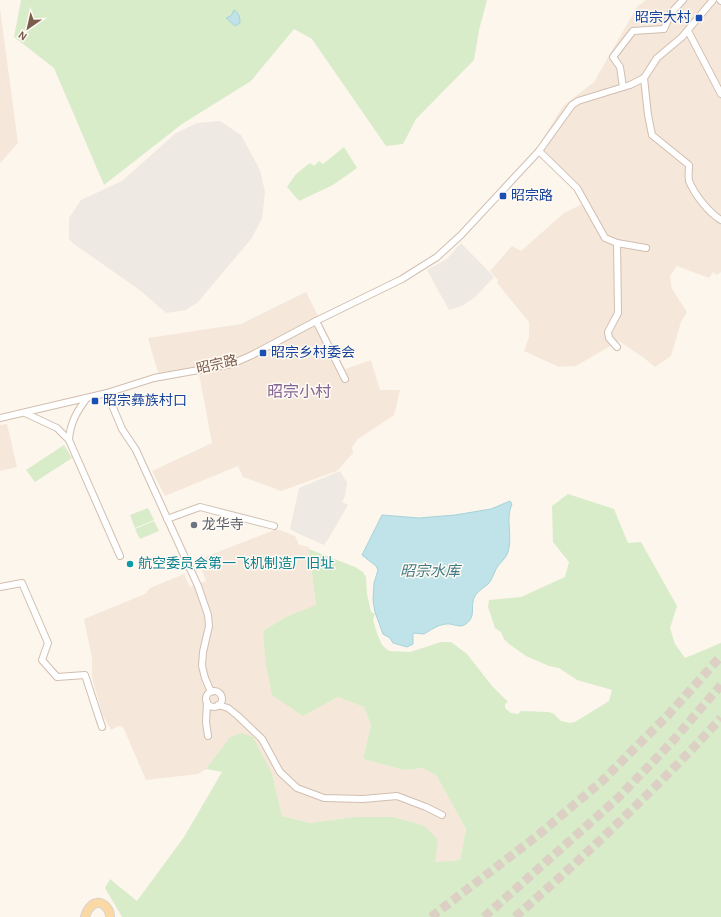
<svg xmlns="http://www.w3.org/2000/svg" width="721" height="917" font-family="'Alegreya Sans','Noto Sans SC',sans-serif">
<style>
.residential{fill:#f5e8da}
.industrial{fill:#efe9e4}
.green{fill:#d8ecc9}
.water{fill:#bfe3e8;stroke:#a5d3da}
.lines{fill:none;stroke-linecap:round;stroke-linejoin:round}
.highway-tunnel{stroke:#dcd0c4;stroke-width:9;stroke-dasharray:9 4.5;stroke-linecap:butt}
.minor-casing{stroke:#d1beb0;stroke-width:8}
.major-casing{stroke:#dad1cd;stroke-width:10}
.minor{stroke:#fff;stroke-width:6}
.major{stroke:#fbd9a5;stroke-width:8}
.transit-dot{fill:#1a4fb4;stroke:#fffaf3;stroke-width:1.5}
.worship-dot{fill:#6b7280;stroke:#fffaf3;stroke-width:1.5}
.culture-dot{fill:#0f9aa8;stroke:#fffaf3;stroke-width:1.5}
.labels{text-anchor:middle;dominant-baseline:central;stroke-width:3;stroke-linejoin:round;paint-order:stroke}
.transit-label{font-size:14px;fill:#164399;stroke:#fffaf3;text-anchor:start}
.street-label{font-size:14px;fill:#7a5c4d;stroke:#fffaf3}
.worship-label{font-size:14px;fill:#5b616d;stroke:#fffaf3;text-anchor:start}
.culture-label{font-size:14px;fill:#0d838f;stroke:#fffaf3;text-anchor:start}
.water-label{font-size:15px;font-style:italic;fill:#437c86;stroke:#fffaf3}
.quarter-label{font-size:16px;fill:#846695;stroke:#fffaf3}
</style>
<rect width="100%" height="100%" fill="#fdf6ec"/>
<!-- residential -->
<g class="residential">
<path d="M646,0h75v272l-4,3 -4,-3 -4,6 -32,-12 -7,10 2,13 15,23 -6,10 -10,34 -16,11 -11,-9 -25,-17 -43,25 -17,1 -35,-16 5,-14v-15l-32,-39 1,-3 -8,-9 22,-25 9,5 43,-38 18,-9 -6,-12 -41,-41 28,-45 31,-24 43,-75z"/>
<path d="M0,9l18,134 -18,20z"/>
<path d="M306,292l39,77 26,-9 9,30h20l-6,25 -36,24 -6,8 1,6 -16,18 -56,20 -38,-14 -5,-11 -73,30 -13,-25 60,-28 -14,-74 -39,7 -11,-38 93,-14z"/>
<path d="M7,424l10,43 -17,4v-46z"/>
<path d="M274,530h6l15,6 4,9 10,2 7,59 -28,10 15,100 35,-19 26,10 7,18 -8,34 41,11 18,-2 14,7 30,54 -6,31 -25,2 -10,-36 -31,-9h-40l-44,6 -28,-7 -10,-42 -43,-36 -23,31 -8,5 -52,6 -23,-53 -5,-1 -7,4 -8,-14 -11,-38v-20l-8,-39 61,-25 5,-6 34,-14 6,13 16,-6 -8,-21z"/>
</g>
<!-- industrial -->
<g class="industrial">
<path d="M220,121l21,14 19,35 5,22 -3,27 -11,20 -53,63 -12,8 -20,3 -25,-22 -67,-47 -5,-5v-21l12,-18 41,-19 54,-48 21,-10z"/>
<path d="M461,243l33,34 -19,20 -13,9 -13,4 -22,-40 20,-11z"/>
<path d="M340,471l7,12 -2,13 -3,6 6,3 -21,36 -3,4 -27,-12 -7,-4 9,-41z"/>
</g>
<!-- green -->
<g class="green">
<path d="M21,0h466l-8,30 -5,30 -58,59 -13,25 -17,2 -74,-107 -18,-10 -43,52 -69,43 -78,61 -50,-117 -40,-31z"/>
<path d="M344,147l13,21 -24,17 -34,16 -12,-14 9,-13 14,-11 4,3 5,-5 4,3z"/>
<path d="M64,445l8,13 -37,24 -9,-12z"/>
<path d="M568,494l46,15 14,34 13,-1 36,64 -7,22 5,16 10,14 36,-15v274h-599l-17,-29 5,-9 27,22 47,-64 38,-65 -16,-3 23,-31 12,-5 12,4 19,37 10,42 28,7 44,-6h40l31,9 13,14 -3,22 25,-2 6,-31 -30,-54 -14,-7 -18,2 -41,-11 8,-34 -7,-18 -26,-10 -35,19 -31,-21 -6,-30 -3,-34 25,-15 28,-11 -7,-56 46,18 8,5 3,5 1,17 4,18 4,2 -2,6 4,13 5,12 7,6 21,1 31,-10h10l16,12 25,32 16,16 -3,2v4l6,5 7,1 3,-3 28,1 5,2 7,7 9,2 5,-1 34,-21 3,-11 -35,-10 -18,-12 -10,-2 -23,-10 -17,-12 -5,-5 -3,-7 -6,-4 -7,-21 1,-7 32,-3 44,-20 4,-15 -16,-20 -1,-36z"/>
<path d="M148,508l6,12 -19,8 -5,-13z"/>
<path d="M154,521l5,10 -19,8 -5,-10z"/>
</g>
<!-- water -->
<g class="water">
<path d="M234,10c5,3 6,7 6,13l-5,3 -9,-8 5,-2z"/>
<path d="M510,501l2,3c-7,15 1,32 -4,48 -2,7 -9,11 -12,17 -2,5 -4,10 -7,14 -5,5 -12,8 -15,15 -4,10 3,20 -10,27 -5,3 -12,-2 -18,-1 -9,1 -15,6 -22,10l-11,-1v11l-6,3 -14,-4 -3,-5 -7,-4 -8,-22 -2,-12 1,-17 4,-13 -2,-4 -14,-11 20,-40 37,3 36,-3 36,-6z"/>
</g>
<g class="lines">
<!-- highway-tunnel -->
<g class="highway-tunnel">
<path d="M431,917l106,-81 64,-54 67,-67 53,-59"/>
<path d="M484,917l134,-119 53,-55 50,-58"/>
<path d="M515,917c72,-63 141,-128 206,-199"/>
</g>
<!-- minor casing -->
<g class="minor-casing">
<g id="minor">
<path d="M720,0l1,1"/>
<path d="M688,31l33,63"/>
<path d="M644,78l4,37 4,20 37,30c0,5 -1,11 0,16 6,14 19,31 32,39"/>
<path d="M623,87l-3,-20 -7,-10 20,-26 31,-2 7,-16 12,-13"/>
<path d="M539,151l38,37 28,50 12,5 1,70 -10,19 1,6 8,9"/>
<path d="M617,243l29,5"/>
<path d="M316,321l29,58"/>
<path d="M107,393l15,36 14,21 62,136 10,29 1,11 -6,26 -1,14 3,12 6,14"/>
<path d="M25,413l32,15 12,12c1,-17 8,-29 18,-42"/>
<path d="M0,418l107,-25 47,-15 78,-14 20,-9 64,-34 86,-42 35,-22 24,-22 78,-84 33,-46 6,-4 52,-16 14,-7 13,-20 25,-21 31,-37"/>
<path d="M69,440l51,116"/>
<path d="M167,519l33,-12 74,19"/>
<path d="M0,587l22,-4 26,60 -6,17 15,17 28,-2 17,52"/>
<circle cx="214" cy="699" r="8"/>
<path d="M207,702l-1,20 2,14"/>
<path d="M218,705l10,3 10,8 24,23 18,33 17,16 27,10 39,1 34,-3 29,11 16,8"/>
</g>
</g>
<!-- major casing -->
<g class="major-casing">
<path id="major" d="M85,917c1,-4 3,-8 6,-11 9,-9 19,2 19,11"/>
</g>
<!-- minor -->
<use href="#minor" class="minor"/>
<!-- major -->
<use href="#major" class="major"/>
</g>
<!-- markers -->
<g class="transit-dot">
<rect x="695" y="14" width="8" height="8" rx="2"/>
<rect x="499" y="192" width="8" height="8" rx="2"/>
<rect x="259" y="349" width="8" height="8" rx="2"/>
<rect x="91" y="397" width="8" height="8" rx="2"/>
</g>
<circle class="worship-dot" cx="194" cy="525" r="4"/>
<circle class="culture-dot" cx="130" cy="564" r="4"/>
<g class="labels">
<!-- transit labels -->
<g class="transit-label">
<text x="691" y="18" text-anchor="end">昭宗大村</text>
<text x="511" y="196">昭宗路</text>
<text x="271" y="353">昭宗乡村委会</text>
<text x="103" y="401">昭宗彝族村口</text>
</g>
<!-- street labels -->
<g class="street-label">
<text transform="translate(217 365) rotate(-13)">昭宗路</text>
</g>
<!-- worship labels -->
<g class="worship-label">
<text x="202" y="525">龙华寺</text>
</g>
<!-- culture labels -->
<g class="culture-label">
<text x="138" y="564">航空委员会第一飞机制造厂旧址</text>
</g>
<!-- water labels -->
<g class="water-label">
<text x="430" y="571">昭宗水库</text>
</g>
<!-- quarter labels -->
<g class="quarter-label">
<text x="299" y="392">昭宗小村</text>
</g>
</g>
<!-- north arrow -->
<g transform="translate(28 28) rotate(214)" stroke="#fffaf3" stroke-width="3" paint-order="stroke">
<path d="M0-3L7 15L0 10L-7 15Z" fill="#7a5c4d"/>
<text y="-6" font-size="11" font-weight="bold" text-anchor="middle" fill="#7a5c4d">N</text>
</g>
</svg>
